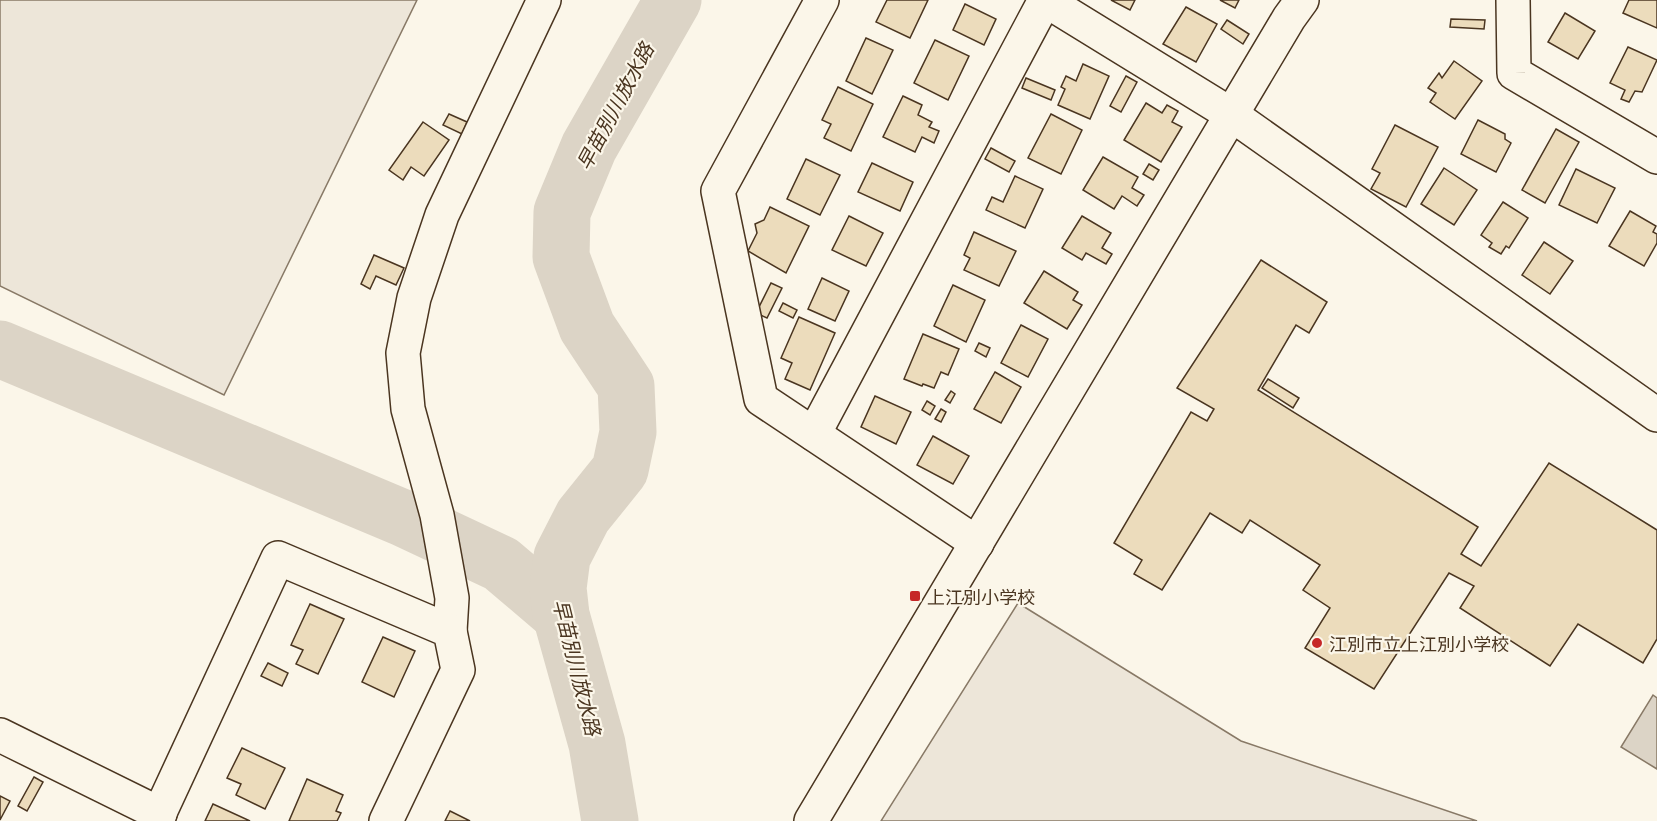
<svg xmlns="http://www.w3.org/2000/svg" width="1657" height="821" font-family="Georgia,'Noto Sans JP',serif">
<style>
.green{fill:#ede6d9;stroke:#887966;stroke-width:1.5}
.water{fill:#dcd4c6;stroke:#887966;stroke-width:1.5}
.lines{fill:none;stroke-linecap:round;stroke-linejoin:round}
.river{stroke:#dcd4c6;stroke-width:57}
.building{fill:#ecdcbc;stroke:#4a3520;stroke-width:1.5}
.minor-casing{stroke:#4a3520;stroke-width:36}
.minor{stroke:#fbf6e9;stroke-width:33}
.poi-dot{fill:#c62828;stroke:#fbf6e9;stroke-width:2}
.labels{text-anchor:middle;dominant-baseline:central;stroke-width:4.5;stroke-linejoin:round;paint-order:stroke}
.poi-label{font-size:18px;fill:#4a3520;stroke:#fbf6e9;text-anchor:start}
.water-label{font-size:20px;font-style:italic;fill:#4a3520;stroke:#fbf6e9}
</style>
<rect width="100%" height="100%" fill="#fbf6e9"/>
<!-- green -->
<g class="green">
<path d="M0,0h417l-193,395 -224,-109z"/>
<path d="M1018,603l223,138 236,80h-596z"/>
</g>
<!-- water -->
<path class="water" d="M1653,695l4,3v71l-36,-22z"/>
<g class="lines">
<!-- river -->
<g class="river">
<path d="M0,349l403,169 98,46 60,51"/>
<path d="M610,821l-13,-77 -36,-129 -3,-27 4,-31 21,-41 37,-46 8,-38 -2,-46 -39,-59 -26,-70 1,-45 27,-65 84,-147"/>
</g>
</g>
<!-- building -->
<g class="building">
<path d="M887,0h41l-18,38 -34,-16z"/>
<path d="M1111,0h24l-5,10z"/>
<path d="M1220,0h19l-4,8z"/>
<path d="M1629,0h28v28l-34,-15z"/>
<path d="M965,4l31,15 -12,26 -31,-15z"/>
<path d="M1186,7l31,17 -21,38 -33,-18z"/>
<path d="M1565,13l30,18 -17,28 -30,-17z"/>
<path d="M1451,19l34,1 -1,9 -34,-2z"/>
<path d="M1227,20l22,14 -6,10 -22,-15z"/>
<path d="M866,38l27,12 -21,44 -26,-13z"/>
<path d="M935,40l34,16 -21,44 -34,-17z"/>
<path d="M1628,47l29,13 -15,32 -7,-1 -6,11 -8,-3 4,-9 -15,-7z"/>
<path d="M1454,61l28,20 -27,38 -25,-17 6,-9 -8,-5 11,-15 3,5z"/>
<path d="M1083,64l26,12 -19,43 -32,-14 7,-16 -4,-2 5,-11 10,5z"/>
<path d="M1126,76l11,6 -16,30 -11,-6z"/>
<path d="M1026,78l29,12 -4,10 -29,-12z"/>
<path d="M838,87l35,17 -22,47 -27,-13 7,-14 -9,-4z"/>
<path d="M903,96l19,9 -4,10 14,7 -3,5 10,4 -5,12 -12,-6 -7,15 -32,-15z"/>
<path d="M1146,103l16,10 5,-8 11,6 -6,11 10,5 -21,35 -37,-22z"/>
<path d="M449,114l18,8 -5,12 -19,-9z"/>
<path d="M1051,114l31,16 -21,44 -33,-16z"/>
<path d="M1478,120l27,14v5l6,4 -15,29 -35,-18z"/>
<path d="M423,122l26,18 -25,36 -13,-9 -8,13 -14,-10z"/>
<path d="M1395,125l43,22 -32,60 -35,-18 9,-16 -8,-4z"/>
<path d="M1556,129l23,13 -34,61 -23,-13z"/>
<path d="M991,148l24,13 -6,11 -24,-13z"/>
<path d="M1103,157l35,20 -6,11 12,7 -7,11 -15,-10 -8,13 -31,-19z"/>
<path d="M806,159l34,16 -20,40 -33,-16z"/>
<path d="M872,163l41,19 -13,29 -42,-19z"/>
<path d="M1149,164l10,6 -6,10 -10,-6z"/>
<path d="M1444,168l33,22 -23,35 -33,-21z"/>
<path d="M1576,169l39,19 -18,35 -38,-18z"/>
<path d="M1015,176l28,13 -18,39 -39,-18 6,-13 11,5z"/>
<path d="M1503,202l25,16 -19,30 -3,-2 -5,8 -12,-7 3,-4 -11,-8z"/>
<path d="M770,207l39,19 -23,47 -38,-22 9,-18 -2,-9 9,-4z"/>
<path d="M1630,211l26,15 -3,6 4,2v9l-13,23 -35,-20z"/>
<path d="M849,216l34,17 -17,33 -34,-16z"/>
<path d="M1082,216l29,17 -9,15 10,6 -6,10 -20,-11 -4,7 -20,-12z"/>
<path d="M974,232l42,19 -17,35 -35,-16 6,-12 -6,-3z"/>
<path d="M1544,242l29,19 -23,33 -28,-19z"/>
<path d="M374,255l30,13 -8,17 -20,-9 -6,13 -9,-5z"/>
<path d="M1261,260l66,42 -18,31 -13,-8 -38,65 220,137 -17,27 20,12 68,-103 108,67v109l-14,24 -65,-39 -28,42 -90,-58 14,-22 -25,-13 -75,116 -69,-41 25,-40 -27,-18 17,-25 -70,-45 -8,13 -32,-20 -48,77 -28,-16 8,-14 -28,-17 77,-131 16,9 7,-12 -37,-21z"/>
<path d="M1044,271l34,21 -5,8 9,5 -15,24 -43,-26z"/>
<path d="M822,278l27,13 -14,30 -27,-12z"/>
<path d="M771,283l11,5 -15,30 -11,-5z"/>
<path d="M953,285l32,15 -19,42 -32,-16z"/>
<path d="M783,303l14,7 -4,8 -14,-7z"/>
<path d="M799,317l36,16 -25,57 -25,-11 7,-16 -11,-5z"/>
<path d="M1021,325l27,14 -20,38 -27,-14z"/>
<path d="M923,334l36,15 -11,26 -7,-3 -7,16 -11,-4 -1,2 -18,-7z"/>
<path d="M979,343l11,5 -4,9 -11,-6z"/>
<path d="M995,372l26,15 -20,36 -27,-14z"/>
<path d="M1268,379l31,19 -6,10 -31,-20z"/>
<path d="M951,391l4,3 -5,9 -5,-3z"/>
<path d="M875,396l36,16 -15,32 -35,-17z"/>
<path d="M927,401l8,5 -5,9 -8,-5z"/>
<path d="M941,409l5,3 -5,10 -6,-3z"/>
<path d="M933,436l36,20 -16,28 -36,-19z"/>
<path d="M310,604l34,15 -26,55 -22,-10 7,-14 -12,-5z"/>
<path d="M383,637l32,14 -21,46 -32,-15z"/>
<path d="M268,663l20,10 -6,13 -21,-10z"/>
<path d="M242,748l43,20 -20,41 -29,-14 5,-11 -14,-6z"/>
<path d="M34,777l9,5 -16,29 -9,-5z"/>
<path d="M307,779l36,16 -7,16 5,2 -4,8h-48z"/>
<path d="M0,796l10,5 -10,19z"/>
<path d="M213,804l37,17h-45z"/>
<path d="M450,811l20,10h-25z"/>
</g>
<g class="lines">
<!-- minor casing -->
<g class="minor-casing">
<g id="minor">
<path d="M822,0l-104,191 43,208 216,144"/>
<path d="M1045,0l187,115 425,300"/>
<path d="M1513,0l1,73 143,84"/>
<path d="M814,434l231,-434"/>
<path d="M450,631l2,-33 -15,-83 -29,-106 -5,-56 11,-55 28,-83 102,-215"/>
<path d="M0,735l160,79"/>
<path d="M156,821l122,-263 172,73 8,39 -72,151"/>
<path d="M811,821l478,-803 13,-18"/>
</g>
</g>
<!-- minor -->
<use href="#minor" class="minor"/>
</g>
<!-- markers -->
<g class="poi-dot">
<rect x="909" y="590" width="12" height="12" rx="3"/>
<circle cx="1317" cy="643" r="6"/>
</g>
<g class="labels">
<!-- poi labels -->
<g class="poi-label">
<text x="927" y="596">上江別小学校</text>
<text x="1329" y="643">江別市立上江別小学校</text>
</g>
<!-- water labels -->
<g class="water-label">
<text transform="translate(614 106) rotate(-62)">早苗別川放水路</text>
<text transform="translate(578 667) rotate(76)">早苗別川放水路</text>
</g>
</g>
</svg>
